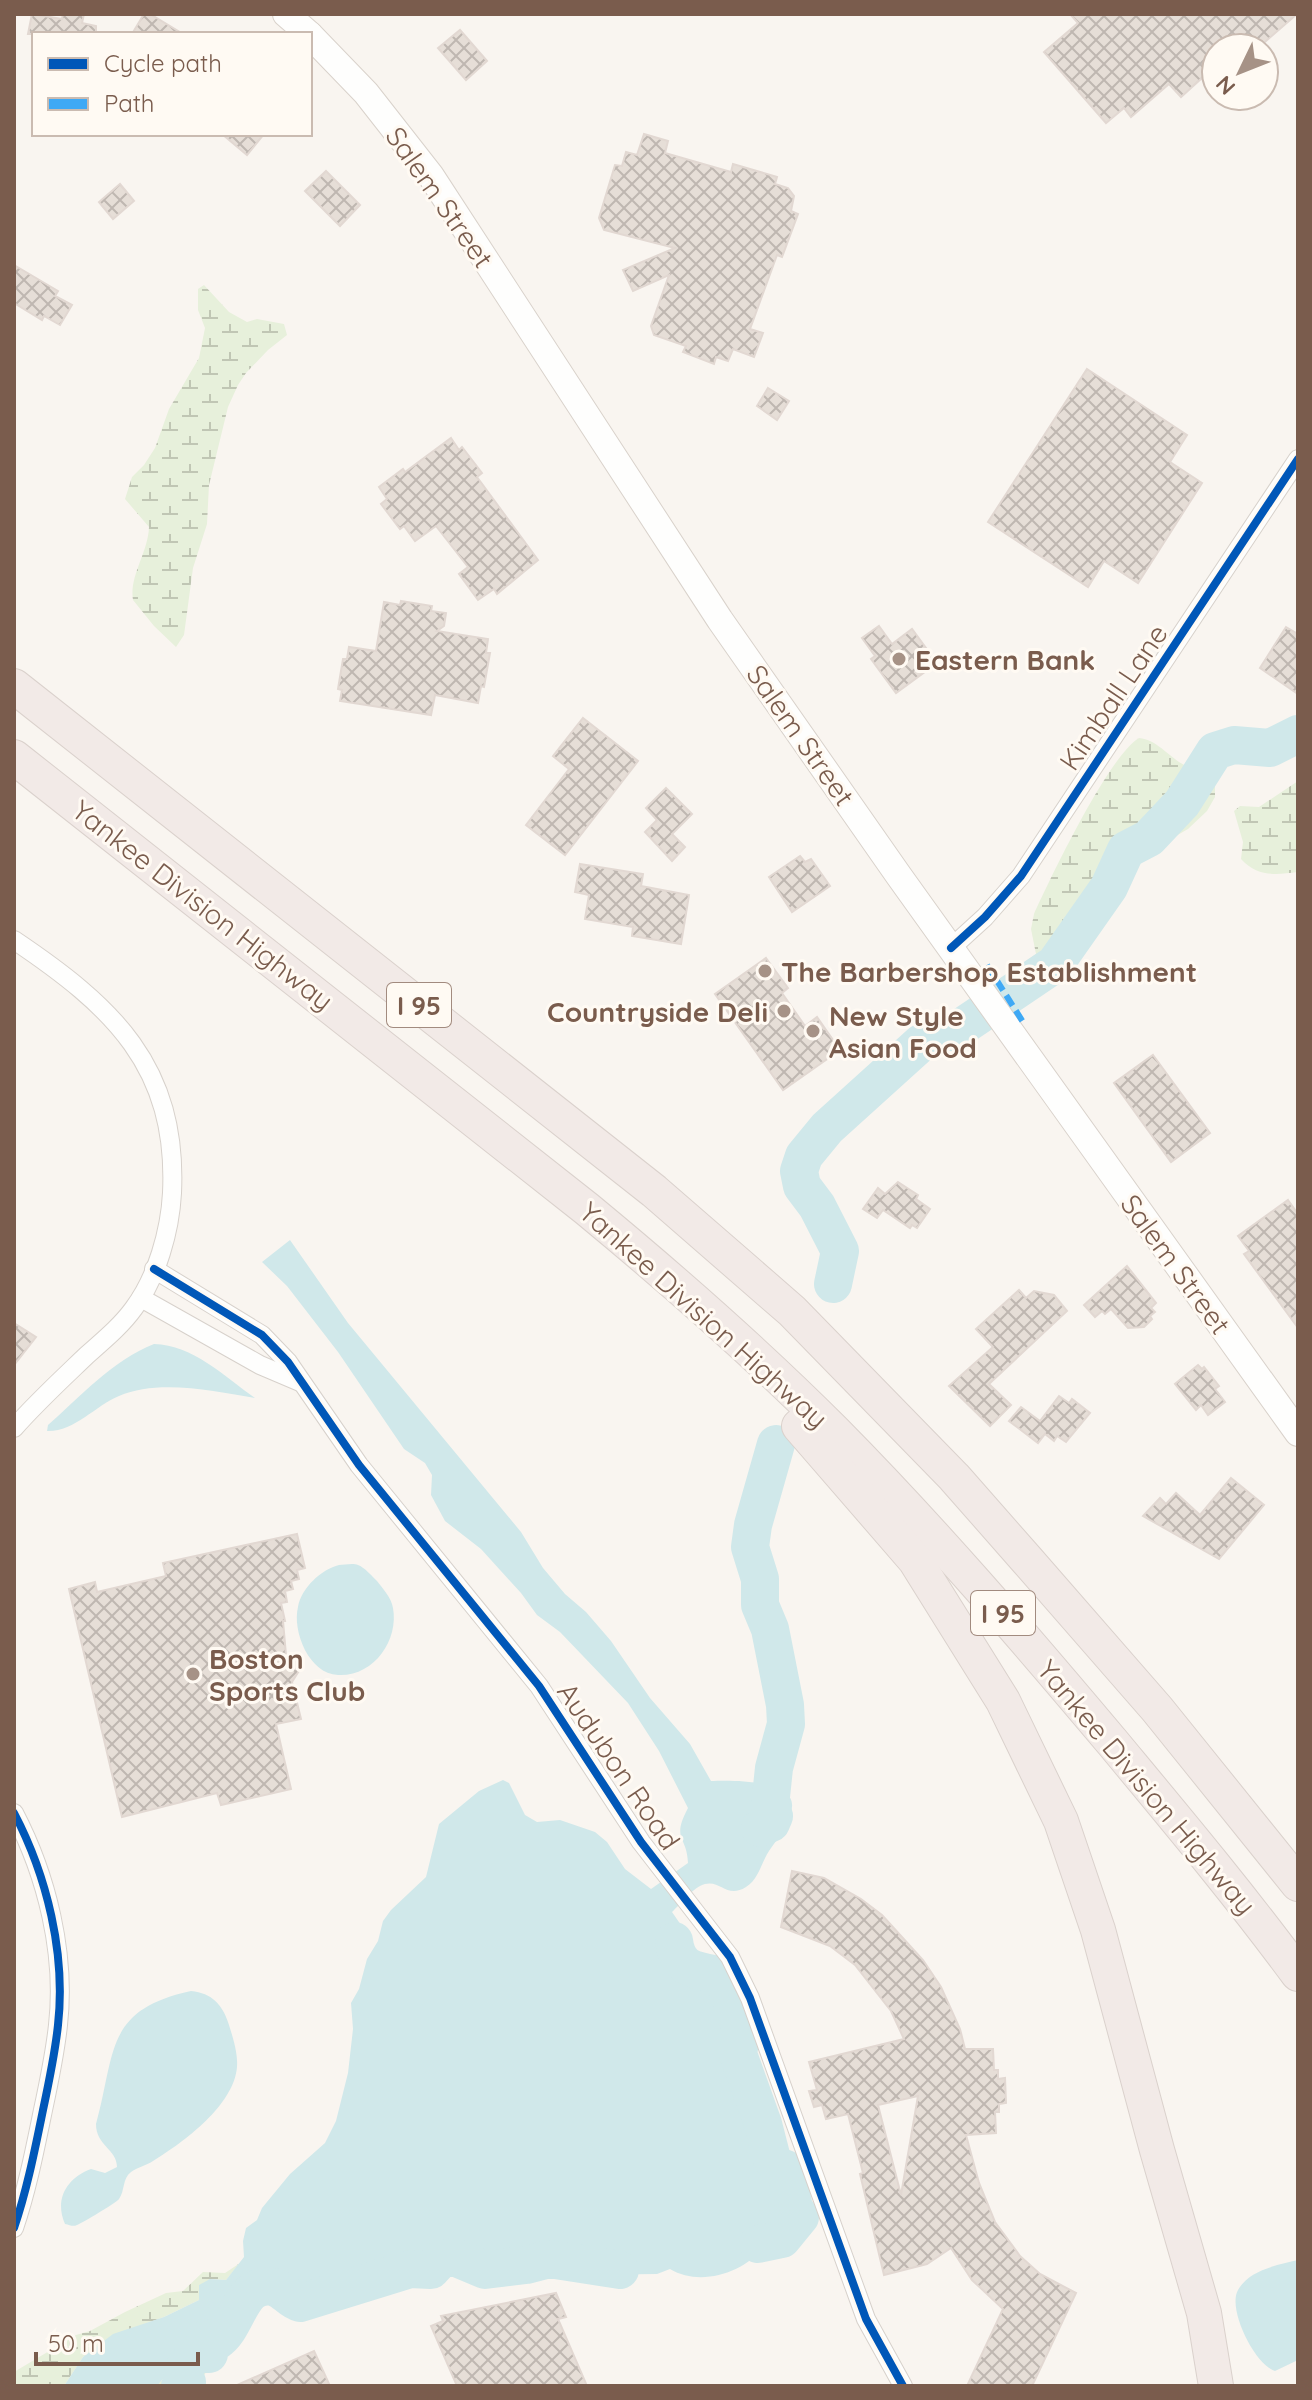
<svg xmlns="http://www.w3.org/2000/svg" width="1312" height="2400" font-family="Quicksand,sans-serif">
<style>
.wetland{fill:url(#wetland-marsh)}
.water{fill:#d0e8ea}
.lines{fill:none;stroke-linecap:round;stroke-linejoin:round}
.river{stroke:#d0e8ea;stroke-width:38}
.building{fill:url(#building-cross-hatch);stroke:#e2d8d2;stroke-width:2;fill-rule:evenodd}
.minor-casing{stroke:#d7d1cb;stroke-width:20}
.secondary-casing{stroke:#d9d2cb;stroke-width:28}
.motorway-casing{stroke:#dad1cc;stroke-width:36}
.minor{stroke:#fefefd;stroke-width:18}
.secondary{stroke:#fefefd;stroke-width:26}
.motorway{stroke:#f2eae7;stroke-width:34}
.quiet{stroke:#3fa9f5;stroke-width:6;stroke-dasharray:12 6;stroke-linecap:butt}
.cycleway-casing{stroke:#fffaf3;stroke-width:13}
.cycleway{stroke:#0057b8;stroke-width:8}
.poi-dot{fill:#a69286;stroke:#fffaf3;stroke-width:3}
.labels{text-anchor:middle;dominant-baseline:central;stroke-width:6;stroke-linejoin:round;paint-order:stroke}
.shield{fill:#fffaf3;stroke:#a28b7f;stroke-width:2}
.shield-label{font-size:26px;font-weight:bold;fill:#7a5c4d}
.street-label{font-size:28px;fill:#7a5c4d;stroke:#fffaf3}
.poi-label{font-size:28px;font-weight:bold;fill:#7a5c4d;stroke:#fffaf3;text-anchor:start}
</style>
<defs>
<pattern id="wetland-marsh" width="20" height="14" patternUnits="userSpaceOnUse" patternTransform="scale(2)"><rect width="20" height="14" fill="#e7f0db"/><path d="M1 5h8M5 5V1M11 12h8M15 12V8" fill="none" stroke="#c0c6b4"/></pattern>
<pattern id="building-cross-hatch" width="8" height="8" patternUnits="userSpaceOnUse" patternTransform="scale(2)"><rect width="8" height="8" fill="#e6ded7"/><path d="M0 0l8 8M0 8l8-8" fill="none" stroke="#bfb7b1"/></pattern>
</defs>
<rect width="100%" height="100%" fill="#f9f5f0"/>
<!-- wetland -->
<g class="wetland">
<path d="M204,285l25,27 18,10 10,-3 27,5 3,11 -19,15 -22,23 -8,12 -10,22 -19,78 -2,39 -14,44 -9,67 -8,12 -22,-21 -21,-26c-4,-24 15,-47 16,-73l-24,-28 7,-22 12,-12 11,-17 14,-39 30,-51 6,-30 -7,-18v-21z"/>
<path d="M1139,738c25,2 39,36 64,29l12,19v11l-8,14 -19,18 -33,19 -45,47 -26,49 -16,20 -5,15 -12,10 -25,-28 10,-7 -5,-25 3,-15c17,-37 74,-157 105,-176z"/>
<path d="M1298,781v91c-23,3 -40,5 -57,-13l2,-17 -9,-31 6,-5 19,1z"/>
<path d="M240,2263l-14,17 -16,-1 -11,21 -35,17 -51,18 -30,22 -19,29h-50v-14l62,-37 14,-4 35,-19 41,-19 17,-2 20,-19 22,1z"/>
<path d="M260,2281l6,1c-19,8 -35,25 -17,42l-23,18 -29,44h-40l25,-30 28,-22 20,-5 5,-11 -6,-22z"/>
</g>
<!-- water -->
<g class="water">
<path d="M290,1240l58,83 173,209 22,36 22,26 21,18 25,29 39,57 40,46 21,37c18,-1 84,-2 81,26 -2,17 -14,31 -23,44 -8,12 -10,28 -23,36 -19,12 -25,-7 -41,-3 -12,3 -24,20 -33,28l9,13 1,16 16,14 41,75 14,49 11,19 15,71 20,50c-8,20 -16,25 -36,29 -20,25 -63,39 -93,21l-13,5 -77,1 -11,-16 -27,-5 -84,9 -12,4 -37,-4 -73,16 -52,22 -18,-19 -6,-1 -30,15 5,22 -5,11 -20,5 -28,22 -25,30h-93l19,-29 30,-23 51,-17 35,-17v-15l11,-6 16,1 18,-23 -1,-16 3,-13 11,-8 5,-12 28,-34 35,-31 11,-22 12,-48 5,-44 -2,-26 8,-14 8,-30 11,-18 5,-20 8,-11 35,-33 13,-53 40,-33 24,-11 6,3 16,32 12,7 23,-2 35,12 12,10 18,27 26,20 37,-26c-1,-28 -17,-23 0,-55l-29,-57 -31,-48 -68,-71 -23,-17 -16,-22 -40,-44 -36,-28 -14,-26 1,-20 -7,-12 -21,-14 -66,-97 -51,-66 -25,-24z"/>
<path d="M154,1344c39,1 70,32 101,54 -41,-7 -97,-19 -136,-2 -24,10 -45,36 -72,35l1,-6c32,-28 65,-65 106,-81z"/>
<path d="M339,1565c5,0 14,-2 19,0 6,2 14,11 19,16 6,8 14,16 16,27 6,33 -20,69 -55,67 -29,-1 -46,-44 -40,-68 3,-19 24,-38 41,-42z"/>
<path d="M191,1991c21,2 32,14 38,34 4,13 9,28 8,42 -3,38 -53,75 -84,94 -6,4 -15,6 -22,11 -9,7 -6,19 -12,27 -3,4 -37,24 -42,26 -4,2 -7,0 -12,-1 -11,-25 2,-46 26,-55l14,4 12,-6c0,-18 -21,-21 -21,-43 20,-72 8,-114 95,-133z"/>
<path d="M1298,2260v100l-23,11c-20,-6 -48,-62 -37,-81 11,-20 39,-25 60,-30z"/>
</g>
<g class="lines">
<!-- river -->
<g class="river">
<path d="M833,1284l7,-33 -23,-45 -15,-20 -3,-15 5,-15 23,-28 94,-85 21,-11h12l101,-68 54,-77 17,-37 23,-12 33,-35 33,-52 19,-6 36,3 28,-14"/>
<path d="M760,1828l11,-5 3,-7 -4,-10 4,-38 12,-44 -1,-19 -15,-76 -10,-24v-26l-10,-32 3,-22 23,-81"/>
<path d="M674,1941c4,28 19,29 45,34l8,13 9,22 5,26 -3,18 25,70 9,35 6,7 8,3 8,39 6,9 -18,22 -24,5"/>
<path d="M180,2386l7,-4 -5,-11 14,-18 13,1 -2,-16 10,3c21,-13 23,-61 56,-54 12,3 16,13 27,16l110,-34 21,1 10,-11 13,-2 31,13 41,-5 23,-6 71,11"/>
</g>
</g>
<!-- building -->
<g class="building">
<path d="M32,14l30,5 1,-5h21l-2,9 14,3v8h-68z"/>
<path d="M144,14h6l33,20h-51z"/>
<path d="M1070,14h227l-39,34h-42v46l-14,-16 -21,19 -12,-13 -38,33 -7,-9 -18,15 -62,-71 34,-29z"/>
<path d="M460,30l27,31 -21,19 -28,-32z"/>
<path d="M222,134h42l-17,21z"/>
<path d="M644,134l24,7 -3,12 66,19 2,-8 44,13 -2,7 13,4 6,8 -3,15 7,3 -16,43 -5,-2 -27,74 13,4 -9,24 -21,-8 -5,12 -12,-4 -2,7 -31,-12 3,-6 -32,-11 -3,-9 18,-51 -36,16 -10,-21 52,-22 -71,-18 -5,-12 16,-53 7,1 4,-14 11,3z"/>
<path d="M326,171l34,34 -20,21 -35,-35z"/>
<path d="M120,184l14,17 -21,18 -14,-17z"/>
<path d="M14,265l44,26 -3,5 17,9 -12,20 -16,-9 -2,4 -28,-17z"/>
<path d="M1087,369l100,66 -17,27 32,21 -64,100 -34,-22 -16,26 -100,-65z"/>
<path d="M768,388l21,13 -12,19 -20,-14z"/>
<path d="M451,438l8,12 3,-3 20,26 -5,4 61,83 -41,34 -3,-5 -16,11 -19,-26 9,-7 -32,-41 -21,15 -11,-15 -4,3 -19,-25 6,-5 -8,-12 24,-18 2,3z"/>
<path d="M401,601l31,5 -1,5 15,2 -2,13 -7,5 51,8 -2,14h4l-6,34 -3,-1 -3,17 -43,-8 -4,20 -91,-14 2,-11 -4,-1 5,-30h4l2,-12 27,4 8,-49 16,3z"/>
<path d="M879,626l13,18 20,-15 25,34 -41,30 -25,-34 4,-3 -13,-18z"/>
<path d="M1286,627l12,7v60l-38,-26z"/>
<path d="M583,718l55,43 -73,94 -39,-30 43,-56 -16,-13z"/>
<path d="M666,788l26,26 -20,20 13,13 -13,14 -27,-29 12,-12 -11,-12z"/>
<path d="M800,856l5,6 6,-3 19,27 -38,26 -23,-35z"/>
<path d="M580,864l63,10 -2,12 48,9 -8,49 -49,-8 1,-9 -48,-8 4,-24 -14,-3z"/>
<path d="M766,958l22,30 -6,5 23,33 12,-9 23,33 -57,40 -68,-96z"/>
<path d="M1153,1055l57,78 -39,29 -57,-79z"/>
<path d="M898,1182l20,13 -2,4 14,10 -13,19 -5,-3 -2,3 -27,-18 -6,8 -14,-9 15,-21 7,6z"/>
<path d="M1288,1200l10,14v114l-54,-74 5,-3 -11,-15z"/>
<path d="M1127,1266l29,37 -5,5 4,4 -5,4 2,3 -8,8 -16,1 -17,-19 -6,5 -3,-3 -7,6 -11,-12z"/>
<path d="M1019,1290l7,8 8,-7 20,4 13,16 -78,73 22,21 -21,21 -41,-40 44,-39 -17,-18z"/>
<path d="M14,1323l22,14 -22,28z"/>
<path d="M1198,1365l4,4 2,-2 15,19 -4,3 10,13 -17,13 -7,-10 -5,5 -21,-26z"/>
<path d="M1059,1396l10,7 3,-4 18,14 -24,29 -9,-6 -3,5 -9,-7 -7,9 -29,-22 12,-14 19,14z"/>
<path d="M1231,1478l33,27 -45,54 -76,-43 17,-18 6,6 10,-11 24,22z"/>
<path d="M297,1534l8,34 -8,2 2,9 -8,2 2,8 -8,2 2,11 -6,1 4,18h-2l3,34 16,11 -10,16 9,37 -25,5 15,65 -70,16 -4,-12 -95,24 -53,-228 26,-7 2,10 69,-16 -3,-13z"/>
<path d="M792,1871l32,7 37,21 21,16 41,45 18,27 19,42 5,20h28l1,21h4v9l7,-1 1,25 -7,1v8h-4l1,21 -30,2 13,48 16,39 25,34 20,18 36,19 -44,93h-65l36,-77 -31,-29 -21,-32 -24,16 -43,11 -24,-101 3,-1 -15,-59 -22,5 -4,-14 -8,2 -5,-16 8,-1 -8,-28 95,-23 -13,-28 -36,-46 -25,-19 -49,-19zM918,2096l-17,99 -23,-90z"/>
<path d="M556,2293l10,24 -8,2 29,67h-130l-26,-60 12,-5 -2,-5z"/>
<path d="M314,2351l16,35h-95z"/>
</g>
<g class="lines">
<!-- minor casing -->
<g class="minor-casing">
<g id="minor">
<path d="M14,940c98,66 164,126 158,253 -2,38 -15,84 -38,115 -13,18 -30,32 -47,47 -25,24 -50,47 -73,73"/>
<path d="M951,948l34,-31 36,-41 277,-417"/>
<path d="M154,1269l108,66 26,27 71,103 180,221 102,156 89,115 20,41 116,321 37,67"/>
<path d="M141,1298l119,67 40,17"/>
<path d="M14,1813c33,63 52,141 44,212 -3,29 -9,57 -15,85 -8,39 -16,80 -29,118"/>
</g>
</g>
<!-- secondary casing -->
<g class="secondary-casing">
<g id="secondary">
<path d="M286,14l23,20"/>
<path d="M310,35l56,58 65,83 289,444 179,256 399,557"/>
</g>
</g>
<!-- motorway casing -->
<g class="motorway-casing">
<g id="motorway">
<path d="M14,686l640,505 138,120 162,166 73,83 130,149 141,175"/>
<path d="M14,757l573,452c86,71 169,144 247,222 98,99 189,205 279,312 63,76 126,151 185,231"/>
<path d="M799,1426l116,134 88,141 58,120 37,109 59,220 47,163 12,73"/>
</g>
</g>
<!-- minor -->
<use href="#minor" class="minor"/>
<!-- secondary -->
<use href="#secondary" class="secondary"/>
<!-- motorway -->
<use href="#motorway" class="motorway"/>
<!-- quiet -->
<path class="quiet" d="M987,965l36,57"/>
<!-- cycleway casing -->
<g class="cycleway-casing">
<g id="cycleway">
<path d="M951,948l34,-31 36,-41 277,-417"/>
<path d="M154,1269l108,66 26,27 71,103 180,221 102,156 89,115 20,41 116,321 37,67"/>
<path d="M14,1813c33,63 52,141 44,212 -3,29 -9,57 -15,85 -8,39 -16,80 -29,118"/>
</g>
</g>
<!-- cycleway -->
<use href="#cycleway" class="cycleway"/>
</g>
<!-- markers -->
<g class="poi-dot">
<circle cx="899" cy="659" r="8"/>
<circle cx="765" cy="971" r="8"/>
<circle cx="784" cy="1011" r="8"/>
<circle cx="813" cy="1031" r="8"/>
<circle cx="193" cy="1674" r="8"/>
</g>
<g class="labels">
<!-- shield labels -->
<g class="shield">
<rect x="387" y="983" width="64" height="44" rx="6"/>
<rect x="971" y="1591" width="64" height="44" rx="6"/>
</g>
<g class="shield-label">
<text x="419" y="1005">I 95</text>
<text x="1003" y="1613">I 95</text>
</g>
<!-- street labels -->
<g class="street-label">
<text transform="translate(440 197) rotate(55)">Salem Street</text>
<text transform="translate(1113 697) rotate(-56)">Kimball Lane</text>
<text transform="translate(801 735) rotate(55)">Salem Street</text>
<text transform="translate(203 905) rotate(38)">Yankee Division Highway</text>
<text transform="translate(1176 1264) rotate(54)">Salem Street</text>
<text transform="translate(704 1315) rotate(42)">Yankee Division Highway</text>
<text transform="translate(619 1766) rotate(56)">Audubon Road</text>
<text transform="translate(1147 1787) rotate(50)">Yankee Division Highway</text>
</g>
<!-- poi labels -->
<g class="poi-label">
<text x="915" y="659">Eastern Bank</text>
<text x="781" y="971">The Barbershop Establishment</text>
<text x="768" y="1011" text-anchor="end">Countryside Deli</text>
<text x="829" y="1015">New Style<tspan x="829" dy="32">Asian Food</tspan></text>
<text x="209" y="1658">Boston<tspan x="209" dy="32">Sports Club</tspan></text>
</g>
</g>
<!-- border -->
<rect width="1312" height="2400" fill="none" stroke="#7a5c4d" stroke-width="32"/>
<!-- legend -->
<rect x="32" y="32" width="280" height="104" fill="#fffaf3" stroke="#cabbb1" stroke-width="2"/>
<rect x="48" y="58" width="40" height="12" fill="#0057b8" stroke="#cabbb1" stroke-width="2"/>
<text x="104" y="72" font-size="24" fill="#7a5c4d">Cycle path</text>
<rect x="48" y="98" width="40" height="12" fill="#3fa9f5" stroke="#cabbb1" stroke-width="2"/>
<text x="104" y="112" font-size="24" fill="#7a5c4d">Path</text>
<!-- north arrow -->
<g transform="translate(1240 72) rotate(227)"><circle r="38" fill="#fffaf3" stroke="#cabbb1" stroke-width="2"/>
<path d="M0-6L14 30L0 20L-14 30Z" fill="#a69286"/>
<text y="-12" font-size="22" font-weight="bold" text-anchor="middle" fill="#7a5c4d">N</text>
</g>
<!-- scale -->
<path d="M36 2352v12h162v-12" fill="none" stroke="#7a5c4d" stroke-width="4"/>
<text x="48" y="2352" font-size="24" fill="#7a5c4d" stroke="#fffaf3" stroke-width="6" paint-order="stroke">50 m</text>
</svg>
